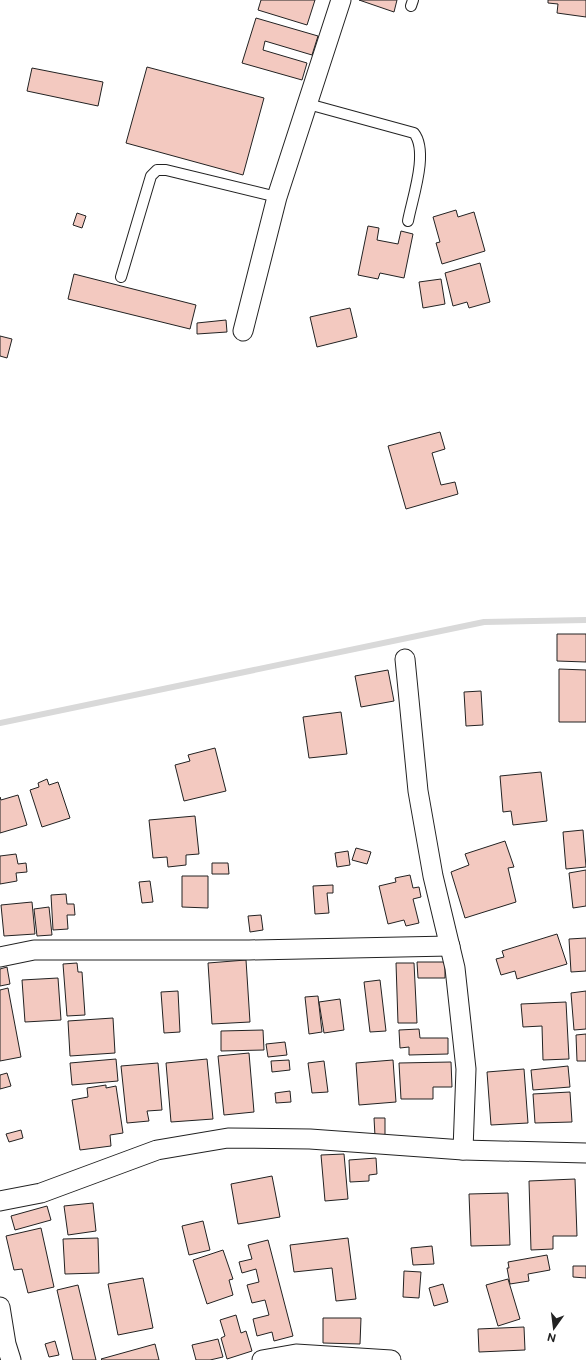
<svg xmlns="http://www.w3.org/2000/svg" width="586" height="1360" font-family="'Public Sans',sans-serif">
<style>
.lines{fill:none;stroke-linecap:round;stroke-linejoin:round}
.stream{stroke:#d9d9d9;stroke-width:6}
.building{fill:#f3c9c0;stroke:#222}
.service-casing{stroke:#222;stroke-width:12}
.minor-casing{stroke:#222;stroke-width:21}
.service{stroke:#fff;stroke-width:10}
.minor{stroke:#fff;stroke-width:19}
</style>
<rect width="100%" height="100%" fill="#fff"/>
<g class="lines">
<!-- stream -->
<path class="stream" d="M0,723l484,-101 102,-2"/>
</g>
<!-- building -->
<g class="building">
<path d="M261,0h54l-8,25 -49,-15z"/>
<path d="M359,0h38l-3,12z"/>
<path d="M548,0h38v17l-29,-4 1,-9 -10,-1z"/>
<path d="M256,18l62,18 -6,19 -47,-14 -2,9 44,13 -5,17 -60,-17z"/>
<path d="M147,67l117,31 -21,77 -117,-32z"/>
<path d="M32,68l71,14 -5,24 -71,-15z"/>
<path d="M456,210l2,7 16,-5 11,39 -43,13 -6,-21 4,-1 -7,-25z"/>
<path d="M77,213l9,3 -4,12 -9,-3z"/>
<path d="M368,226l11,2 -2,12 21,4 3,-13 12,3 -9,44 -24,-5 -2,6 -20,-4z"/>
<path d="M480,263l10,39 -21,6 -2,-6 -14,4 -8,-33z"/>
<path d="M74,274l122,31 -6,24 -122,-30z"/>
<path d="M441,279l4,25 -22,4 -4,-26z"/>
<path d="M350,308l7,29 -40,10 -7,-30z"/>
<path d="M226,320l1,12 -30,2v-11z"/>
<path d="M0,336l12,3 -5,19 -7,-2z"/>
<path d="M440,432l5,17 -13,4 9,32 14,-3 3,12 -52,15 -18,-63z"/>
<path d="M557,634h29v28l-29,-1z"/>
<path d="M559,669l27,1v52h-27z"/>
<path d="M388,670l6,31 -33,6 -6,-31z"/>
<path d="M481,691l2,34 -17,1 -2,-34z"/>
<path d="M341,712l6,42 -38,4 -6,-41z"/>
<path d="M215,748l11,43 -42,10 -9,-36 15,-4 -2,-6z"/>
<path d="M541,772l6,49 -34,4 -2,-14 -8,1 -3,-36z"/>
<path d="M47,779l2,6 9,-3 12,36 -28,9 -12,-37 9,-3 -1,-4z"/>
<path d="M18,795l9,30 -27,8v-36l1,3z"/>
<path d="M195,816l4,38 -13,1v10l-18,2 -1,-10 -14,1 -4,-38z"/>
<path d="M583,830l3,37 -20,2 -3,-37z"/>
<path d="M505,841l9,26 -6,1 8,34 -51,16 -14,-46 18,-7 -4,-11z"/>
<path d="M356,848l15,4 -4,12 -15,-4z"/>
<path d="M348,851l2,14 -13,2 -2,-14z"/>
<path d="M16,854l2,10 8,-1 1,9 -11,1 1,8 -17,3v-28z"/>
<path d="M212,863h16l1,11h-17z"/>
<path d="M586,870v36l-13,2 -4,-35z"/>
<path d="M410,875l3,13 6,-1 2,10 -8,2 6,24 -13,3 -2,-6 -16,4 -9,-38 17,-4 -1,-4z"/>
<path d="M182,876h26v32l-26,-1z"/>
<path d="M150,881l3,21 -11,1 -3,-21z"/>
<path d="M333,885v8h-6l2,20 -14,1 -2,-28z"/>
<path d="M66,894l1,10h7l1,11h-8l1,14 -15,1 -2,-35z"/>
<path d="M32,902l3,32 -31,2 -3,-31z"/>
<path d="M49,907l3,28 -15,1 -3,-27z"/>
<path d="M261,915l2,15 -13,2 -2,-16z"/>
<path d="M557,934l10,30 -50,15 -2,-8 -14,4 -5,-16 8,-2 -2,-6z"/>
<path d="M586,938v33l-15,1 -2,-33z"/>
<path d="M246,960l4,62 -38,2 -4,-61z"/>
<path d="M417,962h28v16h-27z"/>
<path d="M77,963l1,9h4l3,43 -18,1 -4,-52z"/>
<path d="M396,963h18l3,60h-19z"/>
<path d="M7,967l3,17 -10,2v-17z"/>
<path d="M58,978l3,42 -36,2 -3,-42z"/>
<path d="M380,980l6,51 -16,1 -6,-50z"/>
<path d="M8,988l13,69 -21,4v-71z"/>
<path d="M178,991l2,41 -16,1 -3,-41z"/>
<path d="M586,991v38l-12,1 -3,-37z"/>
<path d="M318,996l4,36 -13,2 -4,-37z"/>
<path d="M340,999l4,31 -20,3 -5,-31z"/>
<path d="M566,1002l3,57 -26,1 -1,-34 -19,1 -2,-23z"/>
<path d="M113,1018l2,35 -45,3 -2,-35z"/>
<path d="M419,1029l1,9h28v16l-39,1v-8l-9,1 -1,-18z"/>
<path d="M263,1030l1,20 -43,1v-20z"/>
<path d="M586,1034v27h-9l-1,-26z"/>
<path d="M285,1042l2,13 -19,2 -2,-13z"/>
<path d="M249,1053l5,59 -30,3 -6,-59z"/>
<path d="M116,1059l2,22 -46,4 -2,-22z"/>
<path d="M207,1059l6,60 -42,3 -5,-59z"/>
<path d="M289,1060l1,10 -18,2 -1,-11z"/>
<path d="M393,1060l3,42 -37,3 -3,-42z"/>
<path d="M324,1061l4,31 -16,1 -4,-30z"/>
<path d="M451,1062l1,25h-19v12h-32l-2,-36z"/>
<path d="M158,1063l4,47 -15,1 2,10 -22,2 -6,-57z"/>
<path d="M568,1066l2,21 -37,3 -2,-20z"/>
<path d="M524,1069l4,54 -37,2 -4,-53z"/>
<path d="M7,1073l4,13 -11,3v-14z"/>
<path d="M106,1085v3l10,-2 7,47 -13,2 1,11 -31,4 -8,-50 16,-3 -1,-9z"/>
<path d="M290,1091l1,11 -15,1 -1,-10z"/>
<path d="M570,1092l2,30 -37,1 -2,-29z"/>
<path d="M374,1118h11v18h-10z"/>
<path d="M21,1130l2,8 -14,4 -3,-8z"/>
<path d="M344,1154l4,45 -23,2 -4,-46z"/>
<path d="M376,1158l1,16 -8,1v6l-19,1 -1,-22z"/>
<path d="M272,1176l8,41 -42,7 -7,-40z"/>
<path d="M575,1179l2,57h-24v13l-22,1 -2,-69z"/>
<path d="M508,1193l2,52 -39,1 -2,-52z"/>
<path d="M93,1203l3,28 -28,4 -4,-29z"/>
<path d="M47,1206l4,14 -36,10 -4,-14z"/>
<path d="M203,1221l7,29 -21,5 -7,-29z"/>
<path d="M41,1228l13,59 -26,6 -6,-24 -8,1 -8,-34z"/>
<path d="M98,1238l1,35 -34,1 -2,-35z"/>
<path d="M348,1238l8,61 -20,2 -4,-33 -38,4 -4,-27z"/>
<path d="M268,1240l25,96 -19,5 -2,-9 -15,4 -4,-17 16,-4 -4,-15 -13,3 -5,-18 12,-3 -3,-13 -14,4 -3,-11 13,-3 -4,-14z"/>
<path d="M432,1246l2,18 -21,1 -2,-17z"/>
<path d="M223,1250l10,29 -4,1 4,15 -26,9 -14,-44z"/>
<path d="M547,1255l3,15 -22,4 1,7 -19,3 -3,-16h2l-1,-6z"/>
<path d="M573,1266h13v12l-13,-1z"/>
<path d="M404,1271l17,1 -2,26 -16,-1z"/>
<path d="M143,1278l10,50 -35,7 -10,-51z"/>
<path d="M508,1279l12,40 -22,7 -12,-41z"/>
<path d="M443,1284l5,18 -14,4 -5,-18z"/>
<path d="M78,1285l18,75h-23l-16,-70z"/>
<path d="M236,1315l5,18 5,-2 6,20 -25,8 -6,-21 4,-2 -5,-16z"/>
<path d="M323,1318h38l-1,26 -37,-1z"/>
<path d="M524,1327l1,23 -46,2 -1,-23z"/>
<path d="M218,1339l5,18 -13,3h-14l-4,-15z"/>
<path d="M55,1341l4,14 -10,2 -4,-13z"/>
<path d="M155,1344l4,16h-57l-1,-1z"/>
</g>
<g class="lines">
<!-- service casing -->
<g class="service-casing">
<g id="service">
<path d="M411,6l2,-6"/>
<path d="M308,104l106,29c15,19 -2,66 -6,88"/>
<path d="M121,277l30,-101 6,-6h9l111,27"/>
</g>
</g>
<!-- minor casing -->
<g class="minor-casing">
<g id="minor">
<path d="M243,331l34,-134 64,-197"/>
<path d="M405,659l13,132 15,85 22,92 11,101 -3,81"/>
<path d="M0,957l34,-7h215l201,-4"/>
<path d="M0,1201l41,-8 116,-43 71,-12 82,1 153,11 123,3"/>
<path d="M0,1307l6,37 5,16"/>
<path d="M262,1360l34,-6 95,6"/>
</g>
</g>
<!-- service -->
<use href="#service" class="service"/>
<!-- minor -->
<use href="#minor" class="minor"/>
</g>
<!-- north arrow -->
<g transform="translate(554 1328) rotate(194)" stroke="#ffffff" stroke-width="3" paint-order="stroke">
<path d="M0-3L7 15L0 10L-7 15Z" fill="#222222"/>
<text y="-6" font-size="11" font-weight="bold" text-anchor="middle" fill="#222222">N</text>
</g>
</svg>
